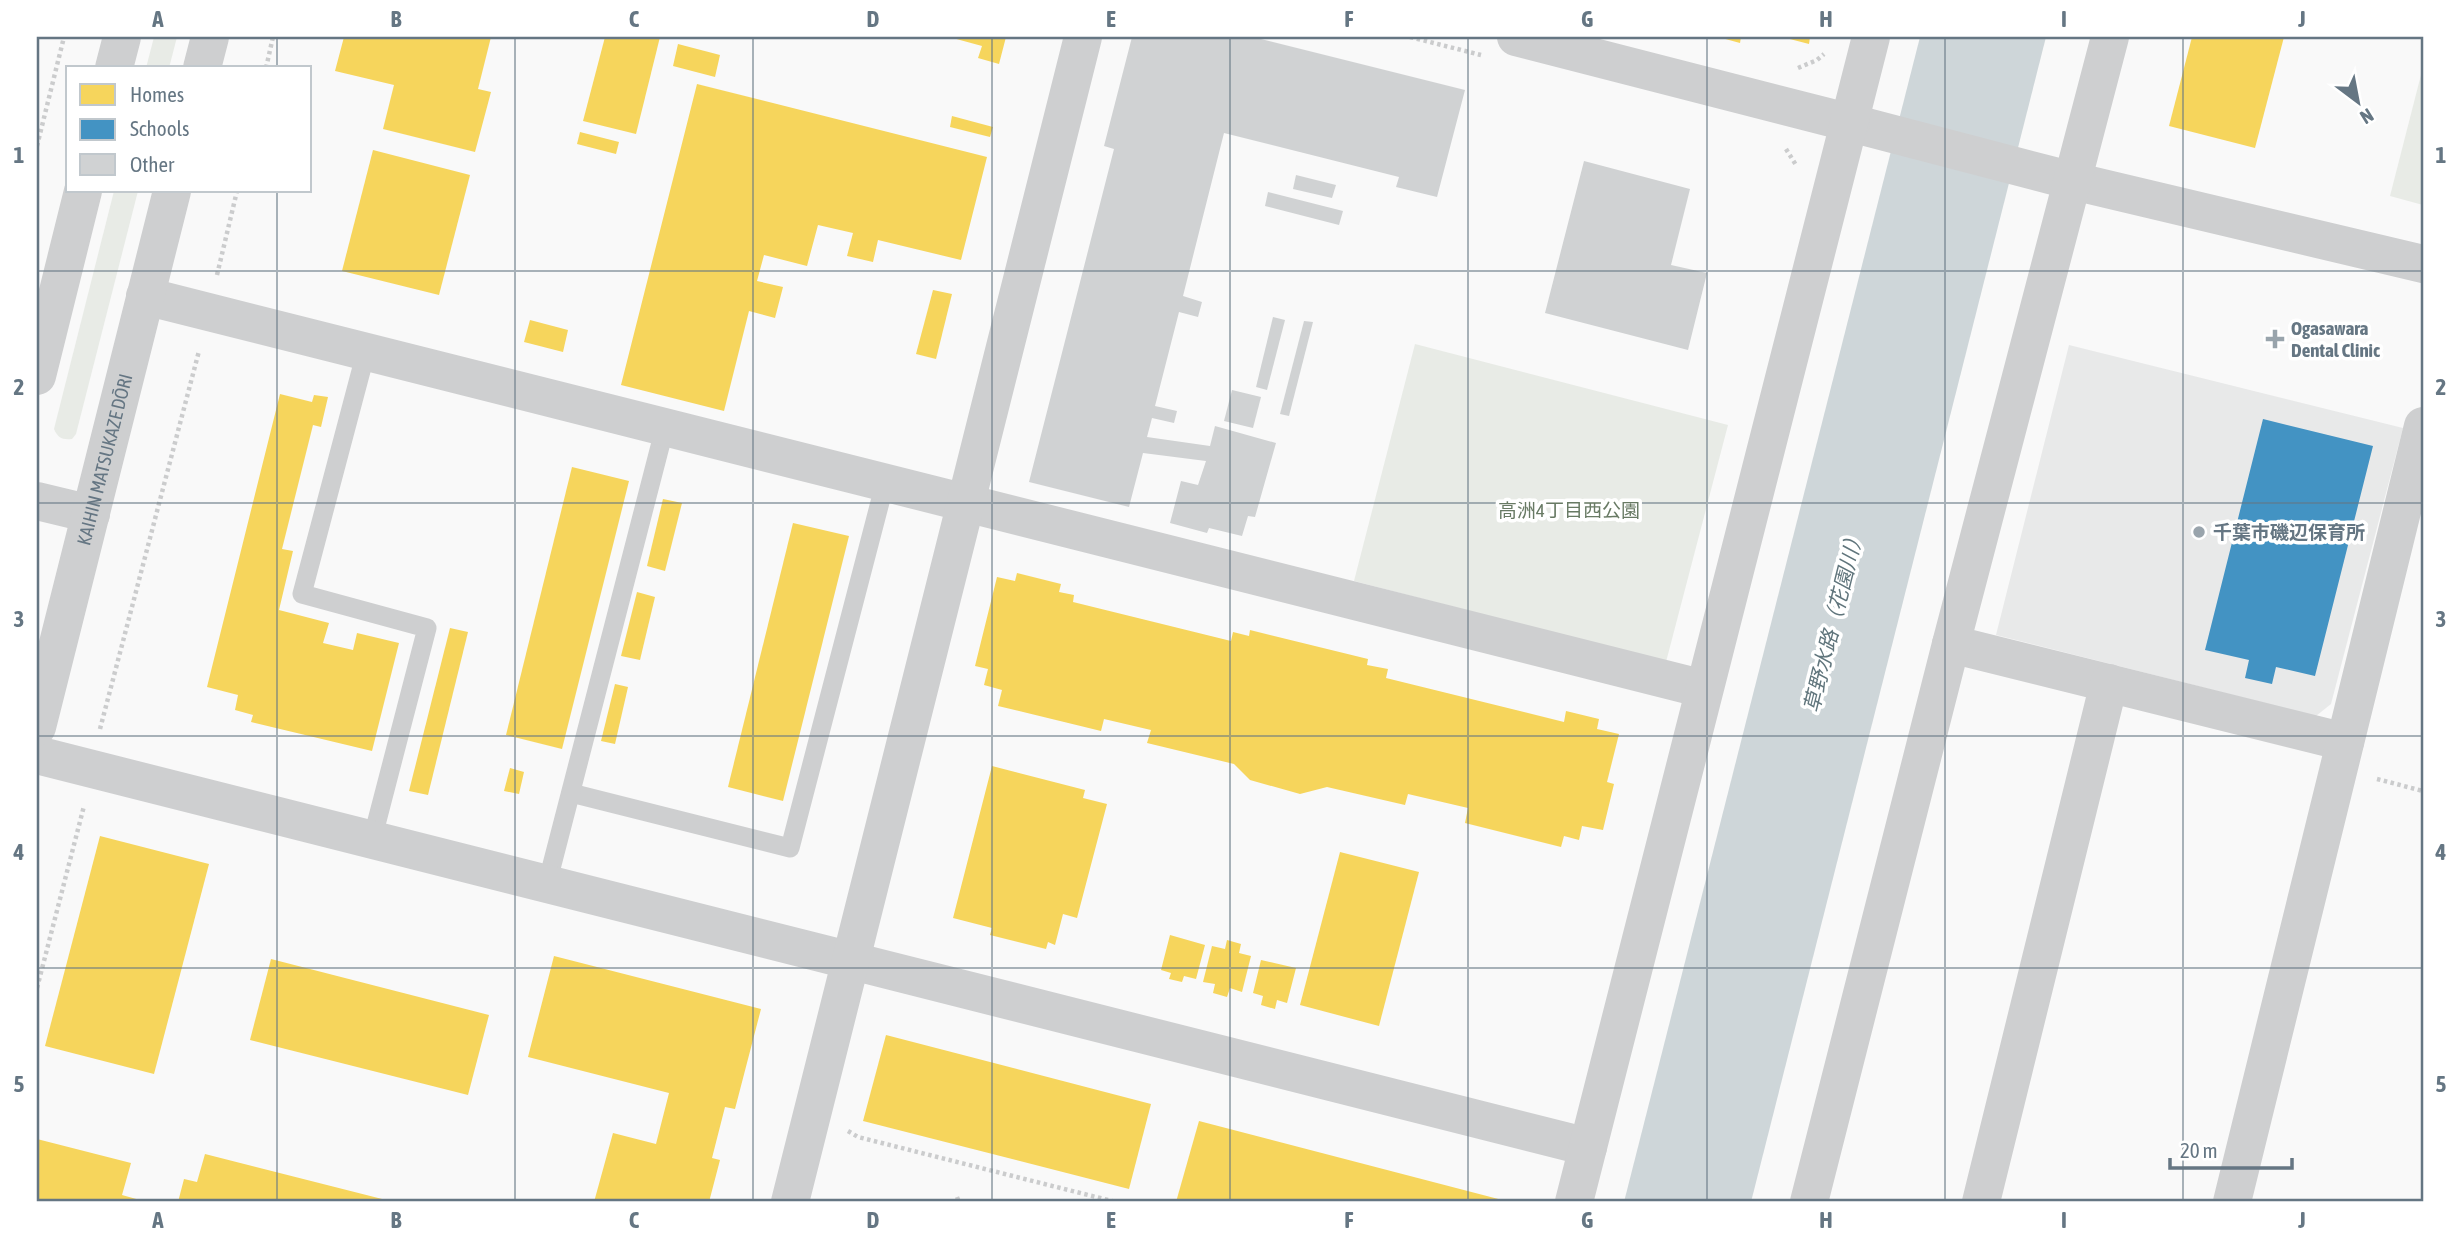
<svg xmlns="http://www.w3.org/2000/svg" width="2460" height="1239" font-family="'Asap Condensed','Noto Sans JP',sans-serif">
<style>
.built{fill:#e8e9e9}
.green{fill:#e8ebe6}
.water{fill:#ced6d9}
.homes{fill:#f6d55c}
.schools{fill:#4393c3}
.building{fill:#d0d2d3}
.lines{fill:none;stroke-linecap:round;stroke-linejoin:round}
.path{stroke:#cbcccd;stroke-width:4.5;stroke-dasharray:3.5 3.5;stroke-linecap:butt}
.service{stroke:#cecfd0;stroke-width:19}
.minor{stroke:#cecfd0;stroke-width:38}
.tertiary{stroke:#cecfd0;stroke-width:38}
.grid{fill:none;stroke:#657683;stroke-width:2;stroke-opacity:0.55}
.poi-dot{fill:#99a4ac;stroke:#fff;stroke-width:2.5}
.labels{text-anchor:middle;dominant-baseline:central;stroke-width:7;stroke-linejoin:round;paint-order:stroke}
.poi-label{font-size:19px;font-weight:bold;fill:#657683;stroke:#fff;text-anchor:start}
.street-label{font-size:19px;fill:#657683;stroke:#fff}
.park-label{font-size:19px;fill:#687a64;stroke:#fff}
.water-label{font-size:21px;font-style:italic;fill:#60757c;stroke:#fff}
.neatline{fill:none;stroke:#657683;stroke-width:2.5}
.grid-label{font-size:23px;text-anchor:middle;font-weight:bold;fill:#657683}
</style>
<rect width="100%" height="100%" fill="#f9f9f9"/>
<!-- built -->
<path class="built" d="M2069,345l334,83 -72,276 -15,12 -320,-81z"/>
<!-- green -->
<g class="green">
<path d="M154,37h23l-8,31h-23z"/>
<path d="M2423,67v138l-33,-9z"/>
<path d="M114,191h24l-62,243 -4,5c-10,1 -14,-1 -18,-10z"/>
<path d="M1415,344l313,81 -62,237 -312,-81z"/>
</g>
<!-- water -->
<path class="water" d="M1920,37h126l-295,1165h-127z"/>
<!-- homes -->
<g class="homes">
<path d="M344,37h147l-13,52 13,3 -16,60 -92,-23 11,-44 -59,-14z"/>
<path d="M605,37h55l-24,97 -53,-13z"/>
<path d="M949,37h57l-7,27 -21,-6 4,-12z"/>
<path d="M1718,37h23l-1,6z"/>
<path d="M1782,37h28l-1,7z"/>
<path d="M2192,37h92l-29,111 -86,-22z"/>
<path d="M678,44l42,11 -5,22 -42,-11z"/>
<path d="M697,84l290,73 -26,103 -83,-20 -5,22 -26,-6 6,-23 -35,-8 -11,41 -43,-11 -7,26 26,6 -8,31 -26,-7 -25,100 -103,-26z"/>
<path d="M952,116l41,11 -3,10 -40,-10z"/>
<path d="M580,132l39,10 -3,12 -39,-10z"/>
<path d="M373,150l97,25 -31,120 -97,-24z"/>
<path d="M933,290l19,4 -16,65 -20,-5z"/>
<path d="M530,320l38,10 -5,22 -39,-10z"/>
<path d="M280,394l32,8 2,-7 14,2 -7,30 -8,-2 -31,124 11,2 -14,59 50,13 -6,20 30,7 4,-17 42,10 -27,108 -121,-29 2,-7 -18,-5 3,-15 -31,-8z"/>
<path d="M572,467l57,14 -67,268 -56,-14z"/>
<path d="M663,499l19,4 -17,68 -18,-5z"/>
<path d="M793,523l56,13 -66,265 -55,-14z"/>
<path d="M1017,573l44,11 -2,8 15,3 -1,7 158,39 2,-9 16,4 1,-6 118,29 -1,6 21,4 -2,9 178,44 2,-11 33,8 -2,10 22,5 -12,48 7,2 -11,46 -21,-4 -3,14 -15,-4 -3,11 -96,-24 3,-15 -60,-14 -3,11 -78,-18 -27,7 -50,-14 -16,-16 -87,-21 4,-13 -47,-11 -3,12 -103,-25 4,-16 -18,-5 4,-16 -13,-3 22,-89 18,4z"/>
<path d="M637,592l18,5 -15,63 -19,-4z"/>
<path d="M450,628l18,4 -40,163 -19,-4z"/>
<path d="M615,684l13,3 -13,57 -14,-3z"/>
<path d="M992,766l93,24 -2,8 24,6 -30,114 -14,-4 -8,31 -7,-3 -2,7 -56,-14 2,-7 -39,-10z"/>
<path d="M510,768l14,4 -5,22 -15,-3z"/>
<path d="M100,836l109,28 -55,210 -109,-28z"/>
<path d="M1340,852l79,20 -40,154 -79,-21z"/>
<path d="M1170,935l35,10 -9,34 -12,-3 -2,6 -13,-3 2,-6 -10,-3z"/>
<path d="M1227,940l14,4 -2,9 12,3 -9,36 -12,-4 -3,9 -14,-4 2,-9 -12,-2 9,-36 13,3z"/>
<path d="M554,956l207,53 -26,100 -10,-2 -13,51 8,2 -11,42h-115l19,-69 43,11 13,-51 -141,-36z"/>
<path d="M271,959l218,56 -21,80 -218,-55z"/>
<path d="M1261,960l35,8 -9,35 -10,-3 -2,9 -14,-4 2,-9 -10,-3z"/>
<path d="M886,1035l265,69 -22,85 -266,-68z"/>
<path d="M1199,1121l307,80 -1,1h-329z"/>
<path d="M37,1139l94,24 -9,32 25,7h-110z"/>
<path d="M205,1154l185,47v1h-212l6,-23 13,3z"/>
</g>
<!-- schools -->
<path class="schools" d="M2263,419l110,27 -58,230 -39,-9 -4,17 -27,-6 4,-18 -44,-10z"/>
<!-- building -->
<g class="building">
<path d="M1132,37h121l212,53 -28,107 -41,-10 3,-10 -175,-44 -41,163 19,6 -4,15 -19,-5 -24,94 22,5 -3,12 -22,-5 -5,19 63,9 5,-20 61,17 -21,74 -7,-1 -6,20 -33,-8 -2,5 -37,-10 11,-42 17,4 8,-24 -63,-8 -14,54 -100,-25 85,-333 -10,-3z"/>
<path d="M1584,161l106,28 -19,76 36,8 -19,77 -143,-37z"/>
<path d="M1296,175l40,10 -4,13 -39,-9z"/>
<path d="M1268,192l75,19 -4,14 -74,-19z"/>
<path d="M1273,317l12,3 -18,70 -11,-3z"/>
<path d="M1304,321l9,1 -24,94 -9,-2z"/>
<path d="M1232,390l29,7 -8,31 -29,-7z"/>
</g>
<g class="lines">
<!-- path -->
<g class="path">
<path d="M1410,37l71,18"/>
<path d="M266,68l7,-31"/>
<path d="M1798,68l19,-8 7,-6"/>
<path d="M37,146l27,-109"/>
<path d="M1786,149l10,16"/>
<path d="M217,275l20,-84"/>
<path d="M100,729l99,-378"/>
<path d="M2377,779l46,12"/>
<path d="M37,988l47,-182"/>
<path d="M848,1131l10,6 258,65"/>
<path d="M957,1197l2,5"/>
</g>
<!-- service -->
<g class="service">
<path d="M366,352l-64,242 125,34 -55,212"/>
<path d="M571,793l219,55 95,-365"/>
<path d="M547,884l118,-457"/>
</g>
<!-- minor -->
<g class="minor">
<path d="M1851,123l222,58 350,83"/>
<path d="M145,296l1559,393"/>
<path d="M1951,644l394,98"/>
<path d="M37,755l1551,392"/>
<path d="M790,1202l293,-1165"/>
<path d="M1981,1202l128,-519"/>
<path d="M2232,1202l191,-776"/>
</g>
<!-- tertiary -->
<g class="tertiary">
<path d="M1516,37l335,86"/>
<path d="M114,68l8,-31"/>
<path d="M202,68l8,-31"/>
<path d="M37,376l46,-185"/>
<path d="M37,501l54,13"/>
<path id="s1" d="M37,727l135,-536"/>
<path d="M1574,1202l297,-1165"/>
<path d="M1809,1202l142,-558 159,-607"/>
</g>
</g>
<!-- grid -->
<path class="grid" d="M277,37v31M515,37v1165M753,37v1165M992,37v1165M1230,37v1165M1468,37v1165M1707,37v1165M1945,37v1165M2183,37v1165M277,191v1011M37,271h2386M37,503h2386M37,736h2386M37,968h2386"/>
<!-- markers -->
<g class="poi-dot">
<path d="M2271.5 328.5h7v7h7v7h-7v7h-7v-7h-7v-7h7z"/>
<circle cx="2199" cy="532" r="7"/>
</g>
<g class="labels">
<!-- poi labels -->
<g class="poi-label">
<text x="2291" y="328">Ogasawara<tspan x="2291" dy="22">Dental Clinic</tspan></text>
<text x="2213" y="532">千葉市磯辺保育所</text>
</g>
<!-- street labels -->
<g class="street-label">
<text stroke="none"><textPath href="#s1" startOffset="276">KAIHIN MATSUKAZE DŌRI</textPath></text>
</g>
<!-- park labels -->
<g class="park-label">
<text x="1569" y="510">高洲4丁目西公園</text>
</g>
<!-- water labels -->
<g class="water-label">
<text transform="translate(1833 620) rotate(-76)">草野水路（花園川）</text>
</g>
</g>
<!-- border -->
<rect width="2460" height="1239" fill="none" stroke="#ffffff" stroke-width="77"/>
<!-- legend -->
<rect x="66" y="66" width="245" height="126" fill="#ffffff" stroke="#c1c8cd" stroke-width="2"/>
<rect x="80" y="84" width="35" height="21" fill="#f6d55c" stroke="#c1c8cd" stroke-width="2"/>
<text x="130" y="102" font-size="21" fill="#657683">Homes</text>
<rect x="80" y="119" width="35" height="21" fill="#4393c3" stroke="#c1c8cd" stroke-width="2"/>
<text x="130" y="136" font-size="21" fill="#657683">Schools</text>
<rect x="80" y="154" width="35" height="21" fill="#d0d2d3" stroke="#c1c8cd" stroke-width="2"/>
<text x="130" y="172" font-size="21" fill="#657683">Other</text>
<!-- north arrow -->
<g transform="translate(2358 102) rotate(148)" stroke="#ffffff" stroke-width="5" paint-order="stroke">
<path d="M0-5L12 26L0 18L-12 26Z" fill="#657683"/>
<text y="-10" font-size="19" font-weight="bold" text-anchor="middle" fill="#657683">N</text>
</g>
<!-- scale -->
<path d="M2170 1158v10h122v-10" fill="none" stroke="#657683" stroke-width="3.5"/>
<text x="2180" y="1158" font-size="21" fill="#657683" stroke="#ffffff" stroke-width="5" paint-order="stroke">20 m</text>
<rect x="38" y="38" width="2384" height="1162" class="neatline"/>
<g class="grid-label">
<text x="158" y="27">A</text>
<text x="396" y="27">B</text>
<text x="634" y="27">C</text>
<text x="873" y="27">D</text>
<text x="1111" y="27">E</text>
<text x="1349" y="27">F</text>
<text x="1587" y="27">G</text>
<text x="1826" y="27">H</text>
<text x="2064" y="27">I</text>
<text x="2302" y="27">J</text>
<text x="19" y="163">1</text>
<text x="2441" y="163">1</text>
<text x="19" y="395">2</text>
<text x="2441" y="395">2</text>
<text x="19" y="627">3</text>
<text x="2441" y="627">3</text>
<text x="19" y="860">4</text>
<text x="2441" y="860">4</text>
<text x="19" y="1092">5</text>
<text x="2441" y="1092">5</text>
<text x="158" y="1228">A</text>
<text x="396" y="1228">B</text>
<text x="634" y="1228">C</text>
<text x="873" y="1228">D</text>
<text x="1111" y="1228">E</text>
<text x="1349" y="1228">F</text>
<text x="1587" y="1228">G</text>
<text x="1826" y="1228">H</text>
<text x="2064" y="1228">I</text>
<text x="2302" y="1228">J</text>
</g>
</svg>
